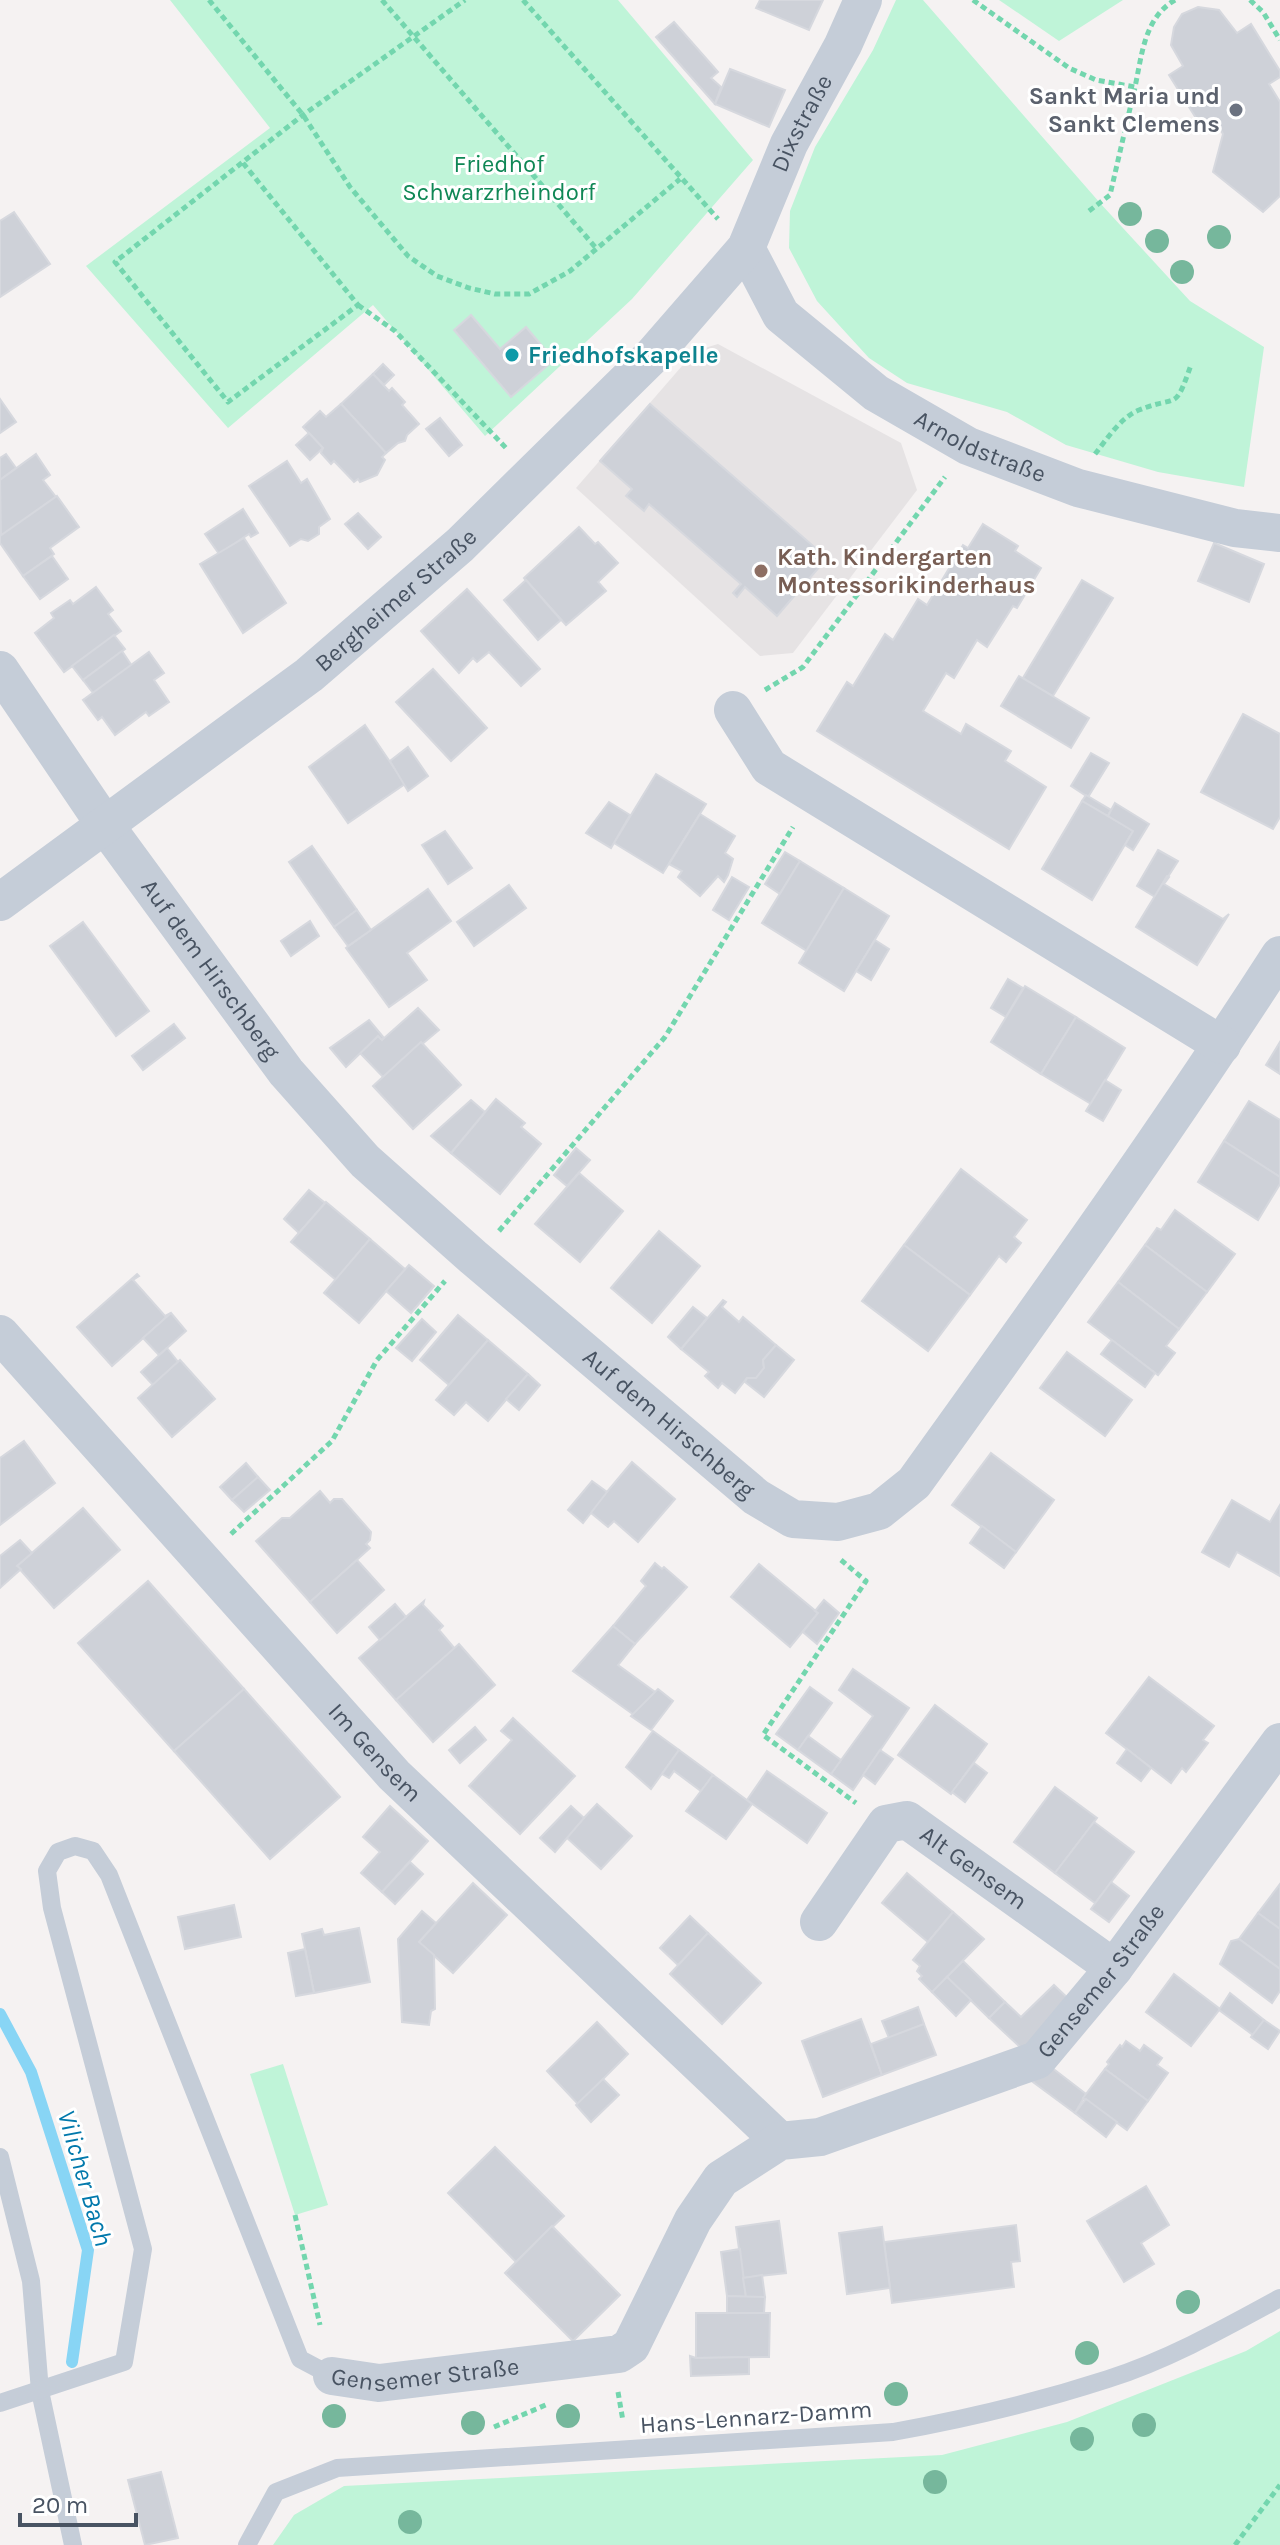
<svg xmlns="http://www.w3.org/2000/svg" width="1280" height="2545" font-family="Karla,sans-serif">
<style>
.education{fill:#e6e3e4}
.green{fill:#bff4d8}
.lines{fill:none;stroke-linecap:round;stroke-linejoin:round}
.stream{stroke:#88d5f5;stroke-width:12}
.building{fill:#ced1d8;stroke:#d6d8de;stroke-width:2}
.path{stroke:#73d6ae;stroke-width:5;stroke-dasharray:6 4;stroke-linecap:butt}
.lane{stroke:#c5cdd8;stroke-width:18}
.street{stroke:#c5cdd8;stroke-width:38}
.tree{fill:#76b79c}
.worship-dot{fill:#6b7280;stroke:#fff;stroke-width:3}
.culture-dot{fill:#0f9aa8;stroke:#fff;stroke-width:3}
.education-dot{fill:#8d6e63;stroke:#fff;stroke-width:3}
.labels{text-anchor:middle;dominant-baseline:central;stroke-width:6;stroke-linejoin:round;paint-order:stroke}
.worship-label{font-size:24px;font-weight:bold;fill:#5b616d;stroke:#fff;text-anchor:end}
.street-label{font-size:24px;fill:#485362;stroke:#fff}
.park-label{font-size:24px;fill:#0f8755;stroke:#fff}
.culture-label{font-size:24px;font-weight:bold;fill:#0d838f;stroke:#fff;text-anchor:start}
.education-label{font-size:24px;font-weight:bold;fill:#785e54;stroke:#fff;text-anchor:start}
.water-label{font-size:26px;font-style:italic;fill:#0279ac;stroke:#fff}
</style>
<rect width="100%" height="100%" fill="#f5f2f2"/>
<!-- education -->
<path class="education" d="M718,344l183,99 16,47 -124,163 -33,3 -184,-168 119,-137z"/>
<!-- green -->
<g class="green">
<path d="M170,0h448l135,160 -121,139 -147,137 -112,-131 -145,123 -142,-162 184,-138z"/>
<path d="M896,0h27l177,203 90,98 74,46 -20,140 -86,-15 -92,-27 -59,-33 -100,-29 -38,-25 -52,-57 -28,-53 1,-37 25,-64 58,-97z"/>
<path d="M999,0h124l-64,41z"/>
<path d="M283,2064l45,141 -33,10 -45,-141z"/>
<path d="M1280,2331v214h-1007l21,-30 50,-29 598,-31 125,-33 179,-71z"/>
</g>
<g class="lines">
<!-- stream -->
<path class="stream" d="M0,2014l31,58 57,178 -16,112"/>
</g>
<!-- building -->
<g class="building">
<path d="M760,0h63l-14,30 -53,-22z"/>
<path d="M1198,7l21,3 18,23 14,-9 29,47v6l-11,7 11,18v94l-17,16 -50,-40 10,-38 -10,-16 -12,8 -32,-51 14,-9 -12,-21 3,-18 8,-13z"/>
<path d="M674,22l44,50 -7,6 10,9 -6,17 -59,-67z"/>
<path d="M730,69l55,21 -16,37 -54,-23z"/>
<path d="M14,212l36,52 -50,33v-76z"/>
<path d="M471,315l29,34 26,-22 28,33 -43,37 -57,-67z"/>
<path d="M383,364l11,11 -10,10 -11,-11z"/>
<path d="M373,374l16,17 3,-3 13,14 -3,3 17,19 -12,11 -2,6 -7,2 -12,10 -45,-49z"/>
<path d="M0,399l16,23 -16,11z"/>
<path d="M341,404l45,49 -4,4 3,3 -8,15 -17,7 -2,-3 -4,3 -20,-21 -3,3 -10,-11 2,-5 -20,-21 17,-16 6,6z"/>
<path d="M650,404l177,154 -50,58 -32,-29 -8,10 -4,-4 8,-9 -92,-80 -5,7 -18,-15 6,-7 -32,-28z"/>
<path d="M440,418l22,27 -13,11 -23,-27z"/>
<path d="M309,433l14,15 -13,12 -14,-15z"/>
<path d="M6,454l10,14 -16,12v-22z"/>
<path d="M36,454l14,21 -7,5 13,17 -55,39 -1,-56z"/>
<path d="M287,461l14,22 6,-4 23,40 -11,8v7l-11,7 -7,-2 -11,7 -41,-60z"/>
<path d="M57,496l22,31 -29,21 4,6 -31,22 -23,-33v-7z"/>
<path d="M243,509l15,24 -7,4 -2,-3 -30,20 -14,-20z"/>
<path d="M358,513l23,24 -13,12 -23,-25z"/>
<path d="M983,524l35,22 -3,5 26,17 -24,40 -4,-2 -26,41 -10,-7 -23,38 -8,-5 -23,38 38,23 5,-10 45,27 -6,10 41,26 -37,62 -192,-118 30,-49 6,4 32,-52 8,6 25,-41 9,6 36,-60 5,3z"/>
<path d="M579,527l16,17 3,-2 20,21 -20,19 8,9 -40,34 -42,-47z"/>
<path d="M244,538l42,65 -43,30 -43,-69z"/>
<path d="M1214,543l50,21 -15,38 -51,-21z"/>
<path d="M52,556l16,23 -28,20 -17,-23z"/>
<path d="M526,580l35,40 -23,20 -34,-40z"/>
<path d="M1082,580l31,18 -60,98 -30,-18z"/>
<path d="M96,587l17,23 -5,4 13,17 -57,41 -29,-39 19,-15 -3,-5 19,-13 3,4z"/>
<path d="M467,589l73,80 -19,17 -32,-34 -12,10 -4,-4 -14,15 -38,-42z"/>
<path d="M114,635l11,14 -42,31 -11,-14z"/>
<path d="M122,651l10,15 -39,27 -10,-13z"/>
<path d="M149,652l15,21 -10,7 15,22 -20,14 -3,-4 -31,23 -13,-18 -4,3 -15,-20z"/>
<path d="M433,669l54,59 -36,33 -55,-59z"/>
<path d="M1019,676l70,42 -18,30 -70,-42z"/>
<path d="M1243,714l37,20v83l-7,12 -72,-37z"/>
<path d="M365,725l40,59 -57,39 -39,-56z"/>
<path d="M408,747l20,29 -20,15 -18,-30z"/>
<path d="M1091,753l18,10 -21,34 -17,-11z"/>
<path d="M656,774l50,30 -43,69 -49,-30z"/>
<path d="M1086,795l25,15 -3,6 -26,-15z"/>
<path d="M1082,801l51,30 -41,69 -50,-31z"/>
<path d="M609,802l21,13 -19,33 -25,-15z"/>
<path d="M1115,803l34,21 -16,26 -8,-5 8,-14 -25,-15z"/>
<path d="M700,814l35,22 -10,17 8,6 -5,16 -4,7 -6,-6 -18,20 -22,-19 4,-6 -13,-7z"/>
<path d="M445,831l27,37 -24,16 -26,-39z"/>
<path d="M312,846l45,64 -23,17 -45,-65z"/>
<path d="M1158,850l20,11 -23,36 -18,-11z"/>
<path d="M785,852l15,9 -20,33 -15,-10z"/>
<path d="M800,861l44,27 -37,63 -45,-28z"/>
<path d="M1167,876l2,1 -5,7 59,35 6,-5 -32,51 -61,-38z"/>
<path d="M732,877l17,10 -20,33 -16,-10z"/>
<path d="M509,885l17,23 -52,38 -17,-24z"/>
<path d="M844,888l45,28 -45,75 -45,-28z"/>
<path d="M428,889l23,32 -44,32 20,27 -38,27 -43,-59z"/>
<path d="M357,910l14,20 -23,16 -14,-19z"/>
<path d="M310,921l9,15 -28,20 -10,-15z"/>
<path d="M83,922l66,89 -33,25 -66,-90z"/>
<path d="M875,940l14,9 -18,31 -15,-9z"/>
<path d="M1008,979l15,9 -17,29 -15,-9z"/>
<path d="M1025,986l51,31 -35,57 -50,-32z"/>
<path d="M418,1008l21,22 -56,47 -23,-24 18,-17 4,4z"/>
<path d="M1076,1017l49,31 -34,56 -50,-30z"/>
<path d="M369,1020l15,18 -2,2 -4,-4 -32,31 -16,-19z"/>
<path d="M174,1024l11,14 -42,32 -11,-14z"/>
<path d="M421,1042l40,43 -48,44 -40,-43z"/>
<path d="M1280,1042v32l-14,-9z"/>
<path d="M1105,1080l16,10 -18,31 -17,-10z"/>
<path d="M496,1099l29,24 -4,4 20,17 -41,50 -49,-41z"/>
<path d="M471,1100l14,12 -34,41 -20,-17z"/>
<path d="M1249,1101l31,19v57l-56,-36z"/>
<path d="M1224,1141l56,36v7l-22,36 -60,-38z"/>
<path d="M576,1148l14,12 -23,26 -13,-11z"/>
<path d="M961,1169l66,51 -13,17 7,6 -15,19 -7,-6 -29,39 -66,-50z"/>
<path d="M579,1173l44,38 -43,51 -45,-38z"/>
<path d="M309,1190l16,13 -26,30 -15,-14z"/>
<path d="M326,1202l44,37 -34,41 -45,-38z"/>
<path d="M1175,1210l60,44 -28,38 -62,-47 12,-17 4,2z"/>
<path d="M659,1231l41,35 -48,57 -41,-35z"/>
<path d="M370,1239l35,30 -46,54 -35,-30z"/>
<path d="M904,1245l66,50 -42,56 -66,-50z"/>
<path d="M1145,1245l62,47 -28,37 -61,-47z"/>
<path d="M409,1265l25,21 -23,27 -25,-22z"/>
<path d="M137,1274l2,2 -6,4 32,36 6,-3 -59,53 -35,-39z"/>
<path d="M1118,1282l61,47 -13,17 9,7 -17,22 -70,-53z"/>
<path d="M723,1300l3,2 -4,5 17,15 4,-5 33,28 -13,15 1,8 -8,10h-9l-12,15 -13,-10 -4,5 -13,-12 4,-4 -28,-23z"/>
<path d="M693,1307l14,11 -26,31 -13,-12z"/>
<path d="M171,1313l15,18 -27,24 -16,-17z"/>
<path d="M458,1315l30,25 -39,45 -29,-25z"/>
<path d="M422,1319l14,13 -24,29 -16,-13z"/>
<path d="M488,1340l40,34 -40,47 -22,-19 -12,13 -18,-15z"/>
<path d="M1112,1340l43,33 -10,14 -44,-33z"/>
<path d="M776,1345l18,15 -30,37 -19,-15 2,-4h9l8,-10 -1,-8z"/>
<path d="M167,1348l11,14 -25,23 -12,-13z"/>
<path d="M1067,1352l65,48 -27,36 -65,-48z"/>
<path d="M180,1360l35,39 -43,38 -34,-39z"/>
<path d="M528,1374l12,11 -21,25 -13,-11z"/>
<path d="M24,1441l31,42 -55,42v-67z"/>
<path d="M991,1453l63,47 -38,52 -64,-47z"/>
<path d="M632,1462l43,37 -37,43 -24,-21 -6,6 -18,-15z"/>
<path d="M246,1463l12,14 -26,23 -12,-13z"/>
<path d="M258,1477l12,13 -26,22 -12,-12z"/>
<path d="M592,1481l15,11 -24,31 -15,-13z"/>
<path d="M320,1491l10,12 4,-4h8l29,33 -1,8 -4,4 4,4 -60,54 -54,-61 26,-23h8z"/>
<path d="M1232,1500l38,22 10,-17v71l-43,-24 -8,15 -27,-15z"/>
<path d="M83,1508l37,42 -66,58 -37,-42z"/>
<path d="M982,1526l34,26 -12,16 -34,-25z"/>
<path d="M20,1540l12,13 -15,13 4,3 -21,19v-32z"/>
<path d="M357,1560l27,30 -47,43 -27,-31z"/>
<path d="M655,1563l7,6 2,-2 23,20 -52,57 -22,-18 33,-40 -5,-5z"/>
<path d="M759,1564l59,49 -28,34 -59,-50z"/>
<path d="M148,1581l96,108 -70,62 -96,-108z"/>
<path d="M824,1600l15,13 -22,31 -14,-12 15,-19 -3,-2z"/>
<path d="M424,1601l-1,4 20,21 -4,4 16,19 -59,51 -37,-42z"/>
<path d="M395,1604l11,13 -26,23 -11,-13z"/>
<path d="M613,1626l22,18 -17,21 37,27 -21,23 -61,-44z"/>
<path d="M459,1644l36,41 -62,57 -37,-42z"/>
<path d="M853,1669l56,39 -56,82 -22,-16 42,-58 -34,-26z"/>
<path d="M1149,1677l65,49 -11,14 5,3 -22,29 -4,-4 -11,15 -65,-50z"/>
<path d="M810,1687l22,16 -34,47 -22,-16z"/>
<path d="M244,1689l96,108 -70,62 -96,-108z"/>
<path d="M658,1689l15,12 -22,29 -20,-14z"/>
<path d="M935,1705l52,39 -36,50 -53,-39z"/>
<path d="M513,1718l62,58 -55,58 -51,-48 43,-46 -11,-9z"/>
<path d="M475,1727l11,13 -26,23 -11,-13z"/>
<path d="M653,1731l26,19 -28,39 -25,-22z"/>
<path d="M808,1736l33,24 -10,14 -33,-24z"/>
<path d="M1127,1749l24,19 -10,13 -24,-18z"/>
<path d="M679,1750l34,25 -12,16 -27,-20 -5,7 -7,-4z"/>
<path d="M880,1750l13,9 -18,25 -12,-9z"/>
<path d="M974,1763l13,10 -22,29 -13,-10z"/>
<path d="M767,1771l60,42 -20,30 -60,-43z"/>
<path d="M713,1775l39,29 -26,35 -40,-28z"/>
<path d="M1055,1787l42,31 -42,55 -41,-31z"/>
<path d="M597,1804l35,32 -31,33 -35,-32z"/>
<path d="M390,1806l38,35 -46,51 -21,-19 19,-21 -17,-15z"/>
<path d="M571,1806l13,12 -29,34 -15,-14z"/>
<path d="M1094,1822l40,30 -39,51 -40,-30z"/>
<path d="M410,1862l13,12 -28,30 -13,-12z"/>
<path d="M907,1873l46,39 -25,30 -46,-39z"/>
<path d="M1111,1882l18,14 -20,26 -18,-13z"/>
<path d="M473,1883l34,32 -54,58 -34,-31z"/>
<path d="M1280,1884v45l-22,-16z"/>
<path d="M234,1905l7,32 -56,12 -7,-32z"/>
<path d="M422,1911l14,12 -17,19 15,13 1,54 -4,2 -2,14 -27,-3 -4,-83z"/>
<path d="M953,1912l31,27 -52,53 -13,-13 3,-3 -5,-5 3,-5 -7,-6z"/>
<path d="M1258,1913l22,16v40l-41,-30z"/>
<path d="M690,1916l18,17 -30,32 -18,-17z"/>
<path d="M359,1928l11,54 -56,11 -12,-59 20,-5 2,6z"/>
<path d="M708,1933l53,50 -39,41 -52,-50z"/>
<path d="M1239,1939l41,30v22l-8,12 -52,-39 11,-23z"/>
<path d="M305,1949l9,44 -18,3 -8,-43z"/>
<path d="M963,1961l42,41 -16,16 -42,-41z"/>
<path d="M1174,1974l46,35 -29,37 -45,-34z"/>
<path d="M947,1977l24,23 -15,16 -24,-24z"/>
<path d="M1054,1985l19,18 -51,46 -33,-31 16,-16 16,15z"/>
<path d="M1230,1993l34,27 -11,15 -34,-25z"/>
<path d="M918,2007l6,17 -35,14 -7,-17z"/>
<path d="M861,2019l21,56 -59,22 -21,-56z"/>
<path d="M1264,2020l16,11 -12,18 -17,-12z"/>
<path d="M597,2022l31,32 -50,50 -31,-33z"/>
<path d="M924,2024l12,31 -54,20 -11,-31z"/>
<path d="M1126,2041l14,10 4,-6 18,13 -5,7 11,8 -20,28 -43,-32 4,-5 -2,-2 13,-17 2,2z"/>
<path d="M1047,2064l39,30 -11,19 -42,-31z"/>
<path d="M1105,2069l43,32 -21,29 -44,-32z"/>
<path d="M603,2079l16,16 -28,27 -15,-17z"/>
<path d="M1086,2099l31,23 -11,15 -31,-24z"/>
<path d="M495,2147l69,69 -48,46 -68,-69z"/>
<path d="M1146,2186l23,39 -28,18 13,21 -30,18 -37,-61z"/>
<path d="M779,2221l7,52 -43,5 -7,-51z"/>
<path d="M1016,2225l4,36 -9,1 3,25 -122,16 -8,-61z"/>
<path d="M552,2226l68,69 -47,46 -68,-68z"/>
<path d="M882,2227l8,61 -43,6 -8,-61z"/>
<path d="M740,2249l6,48 -19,-1 -6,-44z"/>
<path d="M762,2275l3,22h-19l-3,-19z"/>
<path d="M727,2296l38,1 -1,16h-37z"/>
<path d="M696,2313h74l-1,44 -73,1z"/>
<path d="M690,2356l6,2 53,-1v17l-58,2z"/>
<path d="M161,2472l17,66 -33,7 -17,-65z"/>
</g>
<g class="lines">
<!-- path -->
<g class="path">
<path d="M209,0l94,115 47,72 58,69 29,20 32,12 26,6h34l41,-23 110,-92"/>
<path d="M382,0l214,248"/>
<path d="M523,0l195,219"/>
<path d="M973,0l96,68 27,12 39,7c7,-32 9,-69 40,-87"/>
<path d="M1250,0l13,12 17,28"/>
<path d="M243,163l115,142 -130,97 -113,-140 188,-147 162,-115"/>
<path d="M1089,211l21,-16 25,-108"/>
<path d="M358,305l37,26 111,117"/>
<path d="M1095,454c12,-15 26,-37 44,-44 40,-16 35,3 52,-45"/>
<path d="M765,690l38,-23 142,-190"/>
<path d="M499,1231l166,-194 128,-210"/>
<path d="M231,1534l101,-93 45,-81 68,-79"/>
<path d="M841,1560l25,21 -103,154 93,68"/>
<path d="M295,2215l25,110"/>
<path d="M618,2392l5,29"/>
<path d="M494,2427l54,-23"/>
<path d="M1235,2545l45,-60"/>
</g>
<!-- lane -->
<g class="lane">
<path d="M0,2157l31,124 9,110 33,154"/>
<path d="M0,2403l124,-41 19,-113 -91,-341 -5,-37 11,-19 17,-6 18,5 16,24 191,484 32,17"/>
<path d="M247,2545l29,-53 61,-24 556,-36c73,-13 144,-30 215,-53 60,-19 117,-51 172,-81"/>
</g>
<!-- street -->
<g class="street">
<path id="s1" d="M746,248l35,67 95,78 92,53 110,42 157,40 45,5"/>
<path id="s2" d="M0,670l105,155 181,247 79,89 108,96 283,240 37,22 45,3 41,-11 35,-28c125,-174 250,-348 366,-528"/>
<path d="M733,710l36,57 453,278"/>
<path id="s3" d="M0,902l309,-227 151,-130 193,-190 93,-107 43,-104 54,-99 20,-45"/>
<path id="s4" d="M0,1334l394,441 386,366"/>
<path id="s5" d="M819,1922l67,-98 21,-4 207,148"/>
<path id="s6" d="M332,2376l47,7 240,-29 12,-8 62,-126 28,-41 59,-38 40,-4 217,-77 77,-92 166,-226"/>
</g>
</g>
<!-- trees -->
<g class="tree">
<circle cx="1130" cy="214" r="12"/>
<circle cx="1219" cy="237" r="12"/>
<circle cx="1157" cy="241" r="12"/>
<circle cx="1182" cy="272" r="12"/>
<circle cx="1188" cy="2302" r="12"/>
<circle cx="1087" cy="2353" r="12"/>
<circle cx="896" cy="2394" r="12"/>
<circle cx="334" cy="2416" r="12"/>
<circle cx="568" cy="2416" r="12"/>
<circle cx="473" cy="2423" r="12"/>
<circle cx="1144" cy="2425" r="12"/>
<circle cx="1082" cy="2439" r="12"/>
<circle cx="935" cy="2482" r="12"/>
<circle cx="410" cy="2522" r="12"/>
</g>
<!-- markers -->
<circle class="worship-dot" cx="1236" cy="110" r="8"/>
<circle class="culture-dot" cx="512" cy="355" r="8"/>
<circle class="education-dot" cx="761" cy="571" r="8"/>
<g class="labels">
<!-- worship labels -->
<g class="worship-label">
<text x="1220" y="96">Sankt Maria und<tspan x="1220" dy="28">Sankt Clemens</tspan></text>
</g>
<!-- street labels -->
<g class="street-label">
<text stroke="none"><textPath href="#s3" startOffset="1132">Dixstraße</textPath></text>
<text stroke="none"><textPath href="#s1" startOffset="316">Arnoldstraße</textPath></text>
<text stroke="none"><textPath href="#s3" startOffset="498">Bergheimer Straße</textPath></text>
<text stroke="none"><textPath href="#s2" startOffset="366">Auf dem Hirschberg</textPath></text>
<text stroke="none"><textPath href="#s2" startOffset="1014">Auf dem Hirschberg</textPath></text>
<text stroke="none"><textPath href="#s4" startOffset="562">Im Gensem</textPath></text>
<text stroke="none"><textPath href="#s5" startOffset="222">Alt Gensem</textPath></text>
<text stroke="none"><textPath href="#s6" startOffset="936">Gensemer Straße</textPath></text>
<text stroke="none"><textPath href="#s6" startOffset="94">Gensemer Straße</textPath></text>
<text transform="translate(756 2417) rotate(-4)">Hans-Lennarz-Damm</text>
</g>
<!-- park labels -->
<g class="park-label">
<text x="499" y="164">Friedhof<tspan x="499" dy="28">Schwarzrheindorf</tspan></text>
</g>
<!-- culture labels -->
<g class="culture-label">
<text x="528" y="355">Friedhofskapelle</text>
</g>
<!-- education labels -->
<g class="education-label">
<text x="777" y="557">Kath. Kindergarten<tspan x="777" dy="28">Montessorikinderhaus</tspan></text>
</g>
<!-- water labels -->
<g class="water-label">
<text transform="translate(85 2178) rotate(74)">Vilicher Bach</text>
</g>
</g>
<!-- scale -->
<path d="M20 2513v12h116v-12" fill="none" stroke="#485362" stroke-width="4"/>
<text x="32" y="2513" font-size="24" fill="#485362" stroke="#ffffff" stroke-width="6" paint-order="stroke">20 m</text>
</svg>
